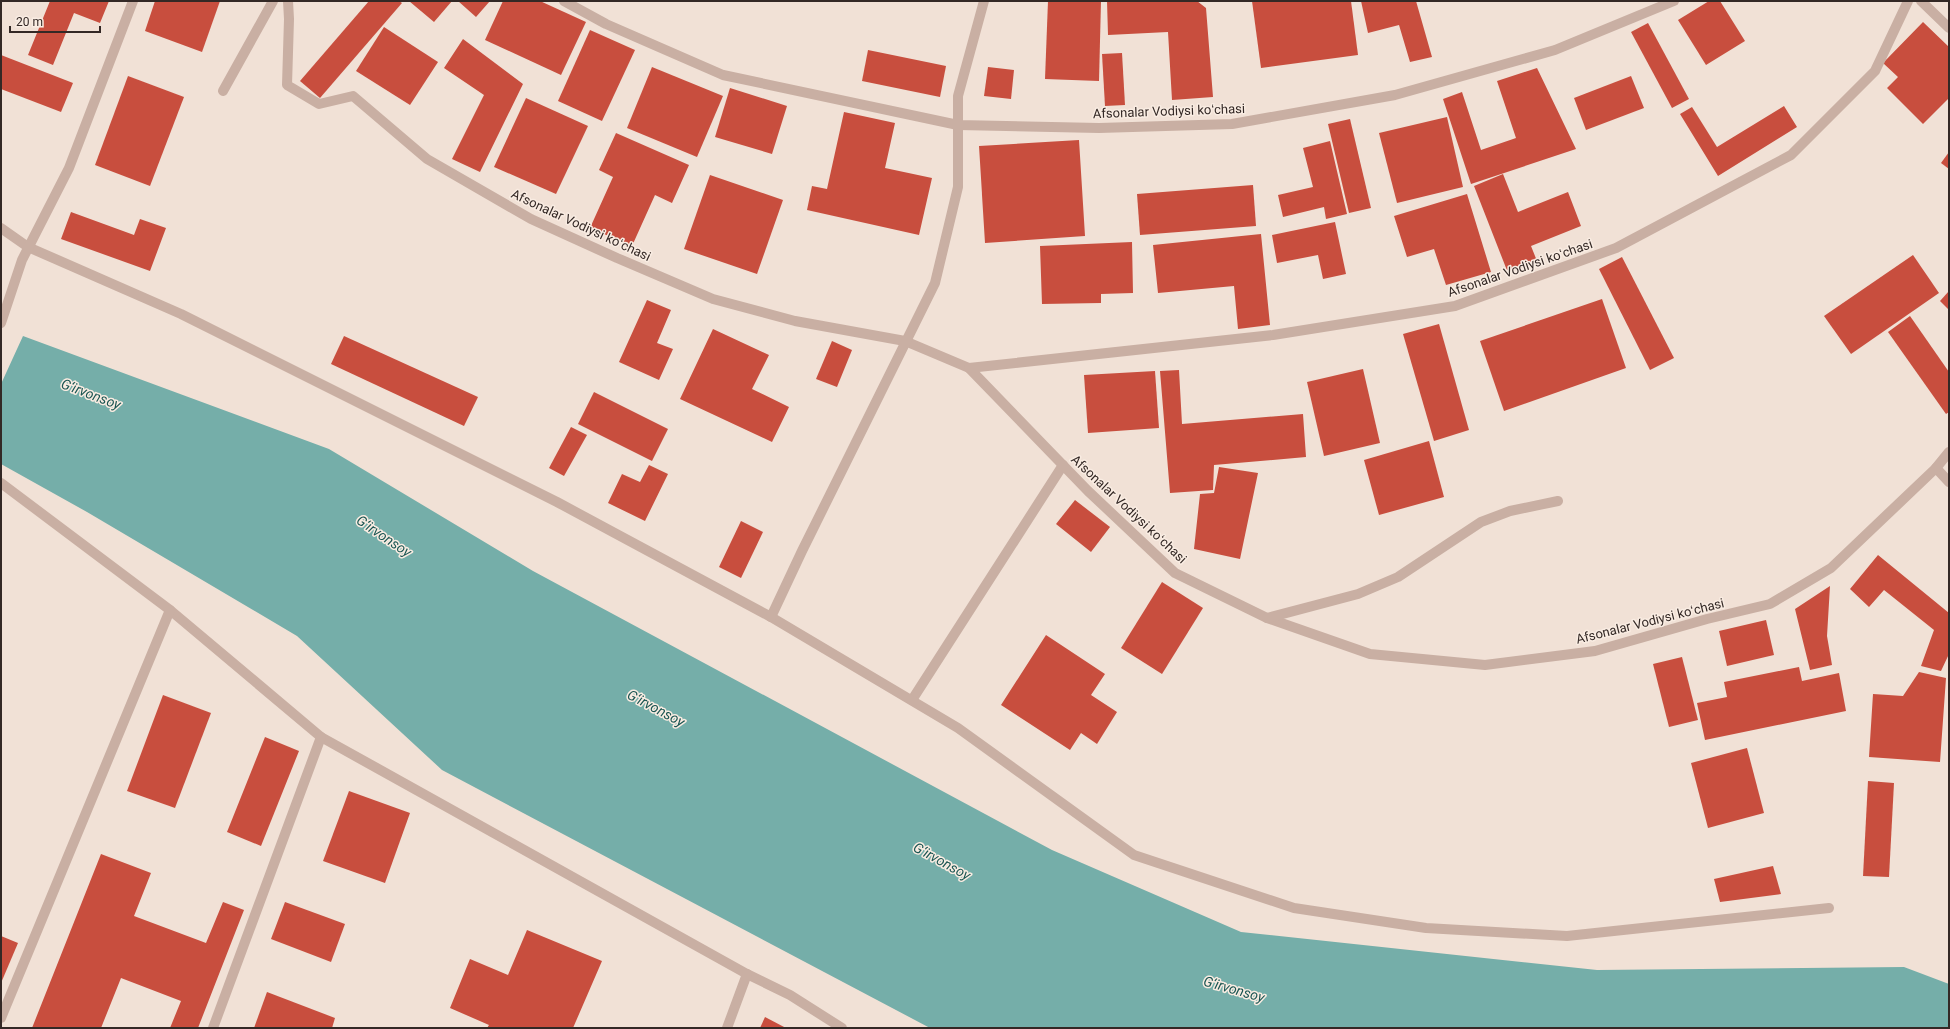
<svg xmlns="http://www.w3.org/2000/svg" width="1950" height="1029" font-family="Roboto,sans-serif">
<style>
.water{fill:#75aea9}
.building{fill:#c84e3e}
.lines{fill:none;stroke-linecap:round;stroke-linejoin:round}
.service{stroke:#c9afa3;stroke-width:10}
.minor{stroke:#c9afa3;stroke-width:10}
.labels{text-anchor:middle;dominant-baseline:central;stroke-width:3;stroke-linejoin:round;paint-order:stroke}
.street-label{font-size:13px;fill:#332825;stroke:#f9ece2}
.water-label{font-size:14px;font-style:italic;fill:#1a5552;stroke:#f9ece2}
</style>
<rect width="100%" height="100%" fill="#f1e1d6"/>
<!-- water -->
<path class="water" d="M23,336l306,113 204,122 519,279 189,82 356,38 307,-3 45,17v44h-1019l-488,-258 -145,-134 -210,-124 -86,-48v-80z"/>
<!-- building -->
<g class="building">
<path d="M50,1h59l-9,22 -26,-10 -21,52 -25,-10z"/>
<path d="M155,1h65l-18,51 -57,-21z"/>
<path d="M369,1h30l3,2 -82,95 -20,-17z"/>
<path d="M409,1h43l-18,21z"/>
<path d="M458,1h32l-14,16z"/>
<path d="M503,1h37l46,21 -25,53 -76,-35z"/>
<path d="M1048,1h53l-2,80 -54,-2z"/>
<path d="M1107,1h90l9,7 7,89 -41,3 -4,-68 -60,3z"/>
<path d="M1252,1h99l7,54 -97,13z"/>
<path d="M1361,1h55l16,56 -22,5 -11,-37 -31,8z"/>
<path d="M1709,1h11l25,40 -39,24 -28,-45z"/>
<path d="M1923,22l26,25v51l-26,26 -36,-36 11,-11 -15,-14z"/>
<path d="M1648,23l41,76 -17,9 -41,-76z"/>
<path d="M384,27l54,35 -28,43 -54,-34z"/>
<path d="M590,30l45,20 -33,71 -44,-20z"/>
<path d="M463,39l60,45 -43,88 -28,-13 32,-64 -40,-27z"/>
<path d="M868,50l78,16 -6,31 -78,-16z"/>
<path d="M1122,53l3,52 -20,1 -3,-52z"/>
<path d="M1,55l72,28 -12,29 -60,-23z"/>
<path d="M652,67l71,29 -26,61 -70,-29z"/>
<path d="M988,67l26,3 -3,29 -27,-3z"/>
<path d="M1537,68l39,81 -105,35 -28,-85 19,-7 19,58 35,-12 -19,-57z"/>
<path d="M128,76l56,21 -34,89 -55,-21z"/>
<path d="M1631,76l13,32 -58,22 -12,-32z"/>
<path d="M730,88l57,18 -15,48 -57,-17z"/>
<path d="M526,98l62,28 -32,68 -62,-27z"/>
<path d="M1784,106l13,21 -79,49 -38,-62 12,-7 25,40z"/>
<path d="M844,112l51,11 -10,45 47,10 -13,57 -112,-25 5,-24 15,3z"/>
<path d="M1447,117l16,70 -66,16 -18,-70z"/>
<path d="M1350,119l21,89 -22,5 -21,-89z"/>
<path d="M616,133l73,32 -17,38 -17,-8 -23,51 -42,-18 23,-51 -14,-7z"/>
<path d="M1079,140l6,96 -100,7 -6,-97z"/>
<path d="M1330,141l17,73 -21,5 -2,-12 -41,10 -5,-22 35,-8 -10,-39z"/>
<path d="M1949,152v17l-8,-6z"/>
<path d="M1503,174l15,38 50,-20 13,34 -50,20 6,15 -29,12 -34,-87z"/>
<path d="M710,175l73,25 -26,74 -73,-25z"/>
<path d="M1253,185l3,41 -116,9 -3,-41z"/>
<path d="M1467,194l24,78 -45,13 -12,-36 -27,8 -13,-41z"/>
<path d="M71,212l63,23 6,-16 26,9 -16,43 -89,-32z"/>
<path d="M1335,222l11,52 -23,5 -5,-24 -41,8 -5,-28z"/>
<path d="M1261,234l9,91 -32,4 -4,-43 -76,7 -5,-48z"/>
<path d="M1132,242l1,51 -32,1v9l-59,1 -2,-58z"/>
<path d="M1913,255l26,38 -88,61 -27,-38z"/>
<path d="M1622,257l52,101 -24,12 -51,-101z"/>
<path d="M1949,291v19l-9,-9z"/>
<path d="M1602,299l24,69 -122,43 -24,-70z"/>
<path d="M647,300l24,10 -14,33 16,6 -14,31 -40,-18z"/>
<path d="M1910,316l39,56v40l-3,2 -58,-82z"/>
<path d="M1439,324l30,106 -35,11 -31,-107z"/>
<path d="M713,329l56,26 -17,34 37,18 -17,35 -92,-43z"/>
<path d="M344,336l134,61 -14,29 -133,-62z"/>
<path d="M832,341l20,9 -15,37 -21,-8z"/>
<path d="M1363,369l17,74 -56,13 -17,-74z"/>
<path d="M1179,370l3,54 121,-10 3,43 -92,8 -1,25 -43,3 -10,-122z"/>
<path d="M1155,371l4,57 -71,5 -4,-58z"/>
<path d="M594,392l74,37 -16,32 -74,-37z"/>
<path d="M571,427l16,8 -23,41 -15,-8z"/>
<path d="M1429,441l15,56 -65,18 -15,-55z"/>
<path d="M649,465l19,9 -23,47 -37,-18 14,-29 18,8z"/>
<path d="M1219,467l39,6 -18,86 -46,-10 6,-55 14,-1z"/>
<path d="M1075,500l35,27 -19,25 -35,-28z"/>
<path d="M741,521l22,11 -22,46 -22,-11z"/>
<path d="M1878,555l71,58v41l-8,17 -20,-5 13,-36 -50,-40 -15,17 -19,-18z"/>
<path d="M1162,582l41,26 -41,66 -41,-26z"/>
<path d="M1830,586l-3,50 5,29 -22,5 -15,-61z"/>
<path d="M1766,620l8,35 -47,11 -8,-35z"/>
<path d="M1046,635l59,39 -14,21 26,17 -20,32 -16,-11 -11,17 -69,-45z"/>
<path d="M1682,657l16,63 -29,7 -16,-63z"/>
<path d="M1799,667l3,14 37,-8 7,38 -141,29 -8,-37 30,-6 -3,-15z"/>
<path d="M1919,672l27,6 -6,84 -71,-5 4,-63 30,2z"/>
<path d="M163,695l48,18 -36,95 -48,-17z"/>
<path d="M265,737l34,14 -38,95 -34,-14z"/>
<path d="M1747,748l17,65 -56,15 -17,-65z"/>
<path d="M1868,781l26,2 -5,94 -26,-1z"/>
<path d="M349,791l61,22 -25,70 -62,-22z"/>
<path d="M101,854l50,19 -17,43 72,27 17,-41 21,8 -46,118h-28l11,-27 -60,-23 -20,50h-69z"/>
<path d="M1773,866l8,28 -61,8 -6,-23z"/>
<path d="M285,902l60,22 -14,38 -60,-23z"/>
<path d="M527,930l75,31 -29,67h-86l2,-3 -39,-17 20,-49 38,16z"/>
<path d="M1,936l17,7 -17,40z"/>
<path d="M267,992l68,26 -3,10h-78z"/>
<path d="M765,1017l21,11h-26z"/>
</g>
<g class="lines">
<!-- service -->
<g class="service">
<path d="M223,91l50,-90"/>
<path d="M1936,468l13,14"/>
<path d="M1,483l169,127 151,127 426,237 43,21 52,33"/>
<path d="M912,700l151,-235"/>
<path d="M1,1018l169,-408"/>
<path d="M213,1028l108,-291"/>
<path d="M727,1028l20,-54"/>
</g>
<!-- minor -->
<g class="minor">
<path d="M288,1l1,18 -2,66 32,19 34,-8 74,63 104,60 86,39 96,41 82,22 110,20 64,27 119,123 87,82 92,45 103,36 115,11 110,-14 112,-32 63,-15 61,-36 105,-100 13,-16"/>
<path d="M564,1l42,23 117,51 235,50 141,3 133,-4 163,-29 160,-45 119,-49"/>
<path d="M1921,1l28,27"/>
<path d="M1,228l27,19 153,67 376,188 214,115 187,111 176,127 160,53 132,20 141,8 262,-28"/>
<path d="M1,323l21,-63 47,-92 64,-167"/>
<path d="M969,368l304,-33 182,-29 161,-58 175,-93 84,-84 33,-70"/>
<path d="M771,617l31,-66 133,-268 23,-96v-91l26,-95"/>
<path d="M1267,618l91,-24 40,-17 83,-55 29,-11 48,-10"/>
</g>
</g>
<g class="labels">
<!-- street labels -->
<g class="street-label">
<text transform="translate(1169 111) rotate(-2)">Afsonalar Vodiysi koʻchasi</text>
<text transform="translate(581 225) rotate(25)">Afsonalar Vodiysi koʻchasi</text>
<text transform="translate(1520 268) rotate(-19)">Afsonalar Vodiysi koʻchasi</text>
<text transform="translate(1129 509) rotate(43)">Afsonalar Vodiysi koʻchasi</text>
<text transform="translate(1650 621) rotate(-14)">Afsonalar Vodiysi koʻchasi</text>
</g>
<!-- water labels -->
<g class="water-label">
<text transform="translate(91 394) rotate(21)">G‘irvonsoy</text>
<text transform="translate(384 536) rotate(34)">G‘irvonsoy</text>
<text transform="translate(656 708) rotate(28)">G‘irvonsoy</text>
<text transform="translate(942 861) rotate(29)">G‘irvonsoy</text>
<text transform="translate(1234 989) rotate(16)">G‘irvonsoy</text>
</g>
</g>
<!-- border -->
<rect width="1950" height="1029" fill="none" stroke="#332825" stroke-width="4"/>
<!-- scale -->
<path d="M10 26v6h90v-6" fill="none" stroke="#332825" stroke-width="2"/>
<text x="16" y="26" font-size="12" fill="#332825" stroke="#f9ece2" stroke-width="3" paint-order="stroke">20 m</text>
</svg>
